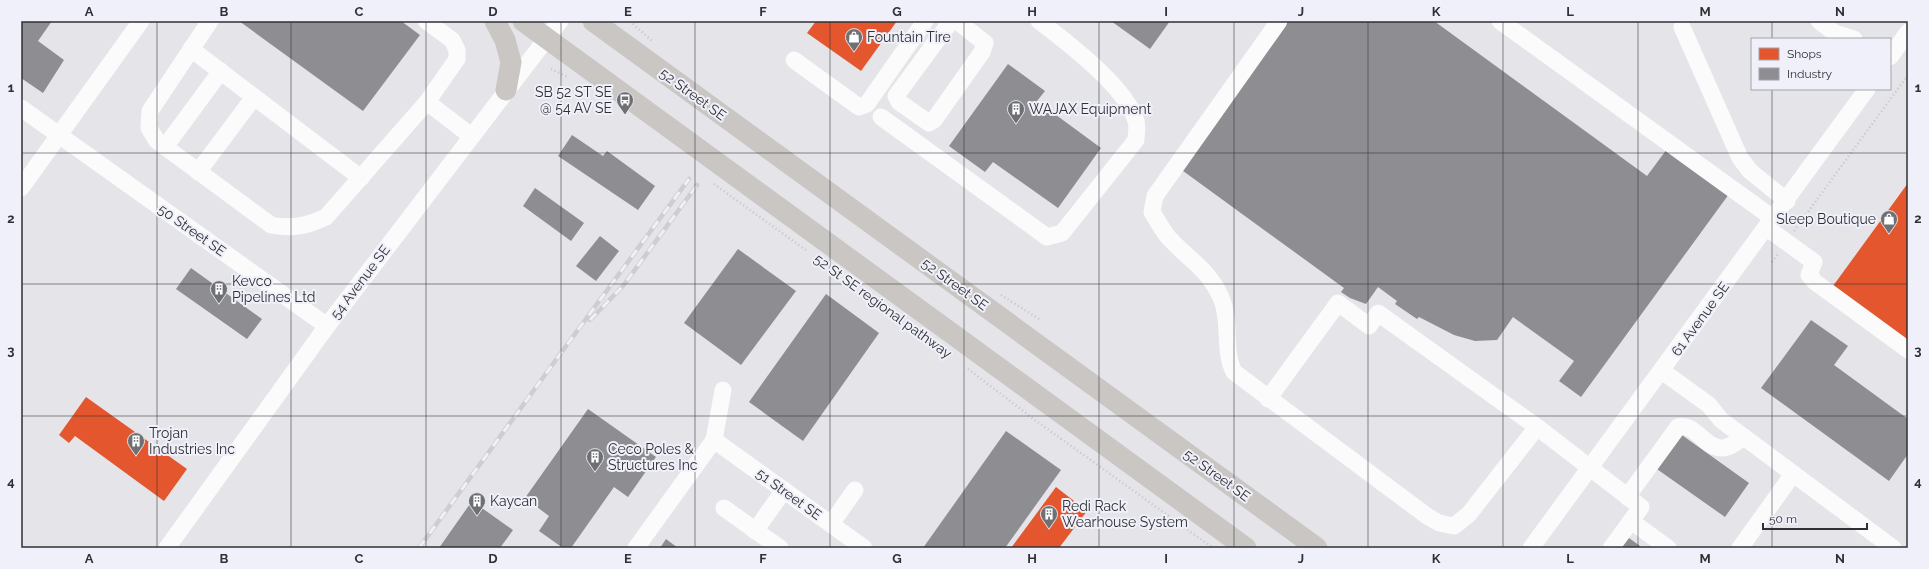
<svg xmlns="http://www.w3.org/2000/svg" width="1929" height="569" font-family="Raleway,sans-serif">
<style>
.shops{fill:#e4572e}
.industry{fill:#8d8d92}
.lines{fill:none;stroke-linecap:round;stroke-linejoin:round}
.path{stroke:#c5c5c7;stroke-width:2.5;stroke-dasharray:1 3;stroke-linecap:butt}
.minor{stroke:#fbfbfc;stroke-width:17}
.major{stroke:#cac6c4;stroke-width:21}
.rail-casing{stroke:#cececf;stroke-width:4.5}
.rail{stroke:#eff0f9;stroke-width:3;stroke-dasharray:9;stroke-linecap:butt}
.grid{fill:none;stroke:#303134;stroke-width:1;stroke-opacity:0.55}
.labels{text-anchor:middle;dominant-baseline:central;stroke-width:4;stroke-linejoin:round;paint-order:stroke}
.poi-label{font-size:14px;fill:#303134;stroke:#eff0f9;text-anchor:start}
.street-label{font-size:14px;fill:#303134;stroke:#eff0f9}
.neatline{fill:none;stroke:#303134;stroke-width:1.5}
.grid-label{font-size:13px;text-anchor:middle;font-weight:bold;fill:#303134}
</style>
<rect width="100%" height="100%" fill="#e4e4e9"/>
<!-- shops -->
<g class="shops">
<path d="M816,21h81l-36,50 -54,-38z"/>
<path d="M1908,183v158l-75,-55z"/>
<path d="M86,397l101,72 -23,32 -89,-65 -6,7 -10,-8z"/>
<path d="M1056,487l31,24 -28,37h-48z"/>
</g>
<!-- industry -->
<g class="industry">
<path d="M21,21h31l-14,20 26,19 -21,33 -22,-15z"/>
<path d="M239,21h162l19,14 -57,76z"/>
<path d="M1111,21h59l-20,28z"/>
<path d="M1286,21h148l213,155 20,-27 62,45 -148,203 -22,-16 15,-20 -61,-44 -16,23 -22,1 -21,-6 -35,-18 -2,2 -22,-15 2,-3 -19,-14 -12,17 -16,-6 -9,-6 3,-4 -165,-120z"/>
<path d="M1008,64l37,27 -8,10 64,47 -43,60 -65,-46 -8,10 -36,-26z"/>
<path d="M572,135l31,21 4,-5 48,35 -17,24 -80,-54z"/>
<path d="M535,188l49,35 -13,18 -48,-35z"/>
<path d="M600,236l19,15 -23,30 -20,-15z"/>
<path d="M738,249l58,42 -55,74 -57,-42z"/>
<path d="M191,268l71,51 -15,20 -71,-50z"/>
<path d="M826,294l53,39 -76,108 -54,-39z"/>
<path d="M1811,320l37,26 -14,19 74,54v35l-19,27 -128,-93z"/>
<path d="M588,409l68,48 -28,40 -14,-10 -43,61h-8l-24,-17 10,-15 -24,-18z"/>
<path d="M1006,431l55,39 -56,78h-82z"/>
<path d="M1679,433l70,50 -24,34 -71,-50z"/>
<path d="M472,501l41,29 -13,18h-61z"/>
<path d="M1629,538l11,8 -2,2h-17z"/>
<path d="M666,539l12,9h-18z"/>
</g>
<g class="lines">
<!-- path -->
<g class="path">
<path d="M630,21l22,20"/>
<path d="M551,69l17,8"/>
<path d="M714,184l93,67"/>
<path d="M1794,231l114,-156"/>
<path d="M1772,262l7,-9"/>
<path d="M1001,295l38,24"/>
<path d="M968,369l67,51 178,128"/>
</g>
<!-- minor -->
<g class="minor">
<path d="M210,21l-60,90 -1,17 8,13 114,84c22,4 36,1 55,-8l101,-115"/>
<path d="M426,21l26,19 5,10v9l-30,43 44,34"/>
<path d="M951,21l-55,75 3,6 30,21 5,-3 48,-68 3,-9 -28,-22"/>
<path d="M1279,21l-124,175 -3,16c5,8 10,18 17,26 20,22 41,32 53,62 9,23 1,51 12,72l193,144 12,7 15,3 15,-12 68,-87 104,80 -10,14 37,27"/>
<path d="M1500,21l274,198"/>
<path d="M1819,21l16,12 19,6"/>
<path d="M1682,27l58,131 10,13 37,30"/>
<path d="M191,49l170,129"/>
<path d="M1890,57l18,-25"/>
<path d="M794,60l65,47 8,-3 58,-83"/>
<path d="M21,108l306,218"/>
<path d="M881,117l166,120 15,-4 74,-93c0,-6 2,-13 0,-19 -9,-33 -69,-79 -97,-100"/>
<path d="M165,147l56,-76"/>
<path d="M198,172l56,-75"/>
<path d="M21,188l120,-167"/>
<path d="M1767,228l47,34 -5,13 6,7 93,68"/>
<path d="M1662,371l47,34 12,15 172,128"/>
<path d="M1268,399l70,-96 31,23 9,-13 159,114"/>
<path d="M714,440l150,108"/>
<path d="M1627,497l51,-70c17,-5 27,22 44,21 8,0 16,-7 22,-11"/>
<path d="M724,508l56,40"/>
<path d="M831,524l24,-34"/>
<path d="M755,531l29,-41"/>
<path d="M167,548l160,-222 233,-305"/>
<path d="M636,548l78,-108 9,-50"/>
<path d="M1531,548l336,-459"/>
<path d="M1611,548l20,-27"/>
<path d="M1740,548l53,-74"/>
</g>
<!-- major -->
<g class="major">
<path d="M495,21l10,19 6,22 -5,28"/>
<path d="M523,21l723,527"/>
<path d="M593,21l724,527"/>
</g>
<!-- rail casing -->
<g class="rail-casing">
<g id="rail">
<path d="M590,320l33,-34 74,-101"/>
<path d="M419,548l150,-206 120,-163"/>
</g>
</g>
<!-- rail -->
<use href="#rail" class="rail"/>
</g>
<!-- grid -->
<path class="grid" d="M157,21v527M291,21v527M426,21v527M561,21v527M695,21v527M830,21v527M964,21v527M1099,21v527M1234,21v527M1368,21v527M1503,21v527M1638,21v527M1772,21v18M1772,89v459M21,153h1887M21,284h1887M21,416h1887"/>
<!-- icons -->
<defs>
<g id="shop-pin" transform="scale(0.9)"><path d="M0 17L-7.5 6A9.5 9.5 0 1 1 7.5 6Z" fill="#6f7073" stroke="#eff0f9"/><path d="M-5-2.5h2.3a2.7 3.5 0 0 1 5.4 0H5L5.5 6h-11ZM-1.5-2.5h3a1.5 2.3 0 0 0-3 0Z" fill="#fff"/></g>
<g id="bus-pin" transform="scale(0.9)"><path d="M0 17L-7.5 6A9.5 9.5 0 1 1 7.5 6Z" fill="#6f7073" stroke="#eff0f9"/><path d="M-5-6H5V4H4V6H2V4H-2V6H-4V4H-5ZM-3.5-4V0h7V-4ZM-3.5 1.2v1.5H-2V1.2ZM2 1.2v1.5H3.5V1.2Z" fill="#fff"/></g>
<g id="building-pin" transform="scale(0.9)"><path d="M0 17L-7.5 6A9.5 9.5 0 1 1 7.5 6Z" fill="#6f7073" stroke="#eff0f9"/><path d="M-4-6H4V6H1V3H-1V6H-4ZM-2.5-4.3h1.7v1.8h-1.7ZM.8-4.3h1.7v1.8H.8ZM-2.5-1h1.7V.8h-1.7ZM.8-1h1.7V.8H.8Z" fill="#fff"/></g>
</defs>
<g fill-rule="evenodd">
<use href="#shop-pin" x="854" y="37"/>
<use href="#bus-pin" x="625" y="100"/>
<use href="#building-pin" x="1016" y="109"/>
<use href="#shop-pin" x="1889" y="219"/>
<use href="#building-pin" x="219" y="289"/>
<use href="#building-pin" x="136" y="441"/>
<use href="#building-pin" x="595" y="457"/>
<use href="#building-pin" x="477" y="501"/>
<use href="#building-pin" x="1049" y="514"/>
</g>
<g class="labels">
<!-- poi labels -->
<g class="poi-label">
<text x="867" y="37">Fountain Tire</text>
<text x="612" y="92" text-anchor="end">SB 52 ST SE<tspan x="612" dy="16">@ 54 AV SE</tspan></text>
<text x="1029" y="109">WAJAX Equipment</text>
<text x="1876" y="219" text-anchor="end">Sleep Boutique</text>
<text x="232" y="281">Kevco<tspan x="232" dy="16">Pipelines Ltd</tspan></text>
<text x="149" y="433">Trojan<tspan x="149" dy="16">Industries Inc</tspan></text>
<text x="608" y="449">Ceco Poles &amp;<tspan x="608" dy="16">Structures Inc</tspan></text>
<text x="490" y="501">Kaycan</text>
<text x="1062" y="506">Redi Rack<tspan x="1062" dy="16">Wearhouse System</tspan></text>
</g>
<!-- street labels -->
<g class="street-label">
<text transform="translate(693 94) rotate(36)">52 Street SE</text>
<text transform="translate(192 230) rotate(35)">50 Street SE</text>
<text transform="translate(360 282) rotate(-53)">54 Avenue SE</text>
<text transform="translate(955 284) rotate(36)">52 Street SE</text>
<text transform="translate(883 306) rotate(36)">52 St SE regional pathway</text>
<text transform="translate(1700 319) rotate(-54)">61 Avenue SE</text>
<text transform="translate(1217 475) rotate(36)">52 Street SE</text>
<text transform="translate(789 494) rotate(36)">51 Street SE</text>
</g>
</g>
<!-- border -->
<rect width="1929" height="569" fill="none" stroke="#eff0f9" stroke-width="44"/>
<!-- legend -->
<rect x="1751" y="38" width="140" height="52" fill="#eff0f9" stroke="#a3a4aa"/>
<rect x="1759" y="48" width="20" height="12" fill="#e4572e" stroke="#a3a4aa"/>
<text x="1787" y="58" font-size="12" fill="#303134">Shops</text>
<rect x="1759" y="68" width="20" height="12" fill="#8d8d92" stroke="#a3a4aa"/>
<text x="1787" y="78" font-size="12" fill="#303134">Industry</text>
<!-- scale -->
<path d="M1763 523v6h104v-6" fill="none" stroke="#303134" stroke-width="2"/>
<text x="1769" y="523" font-size="12" fill="#303134" stroke="#eff0f9" stroke-width="3" paint-order="stroke">50 m</text>
<rect x="22" y="22" width="1885" height="525" class="neatline"/>
<g class="grid-label">
<text x="89" y="16">A</text>
<text x="224" y="16">B</text>
<text x="359" y="16">C</text>
<text x="493" y="16">D</text>
<text x="628" y="16">E</text>
<text x="763" y="16">F</text>
<text x="897" y="16">G</text>
<text x="1032" y="16">H</text>
<text x="1166" y="16">I</text>
<text x="1301" y="16">J</text>
<text x="1436" y="16">K</text>
<text x="1570" y="16">L</text>
<text x="1705" y="16">M</text>
<text x="1840" y="16">N</text>
<text x="11" y="92">1</text>
<text x="1918" y="92">1</text>
<text x="11" y="223">2</text>
<text x="1918" y="223">2</text>
<text x="11" y="355">3</text>
<text x="1918" y="355">3</text>
<text x="11" y="486">4</text>
<text x="1918" y="486">4</text>
<text x="89" y="563">A</text>
<text x="224" y="563">B</text>
<text x="359" y="563">C</text>
<text x="493" y="563">D</text>
<text x="628" y="563">E</text>
<text x="763" y="563">F</text>
<text x="897" y="563">G</text>
<text x="1032" y="563">H</text>
<text x="1166" y="563">I</text>
<text x="1301" y="563">J</text>
<text x="1436" y="563">K</text>
<text x="1570" y="563">L</text>
<text x="1705" y="563">M</text>
<text x="1840" y="563">N</text>
</g>
</svg>
